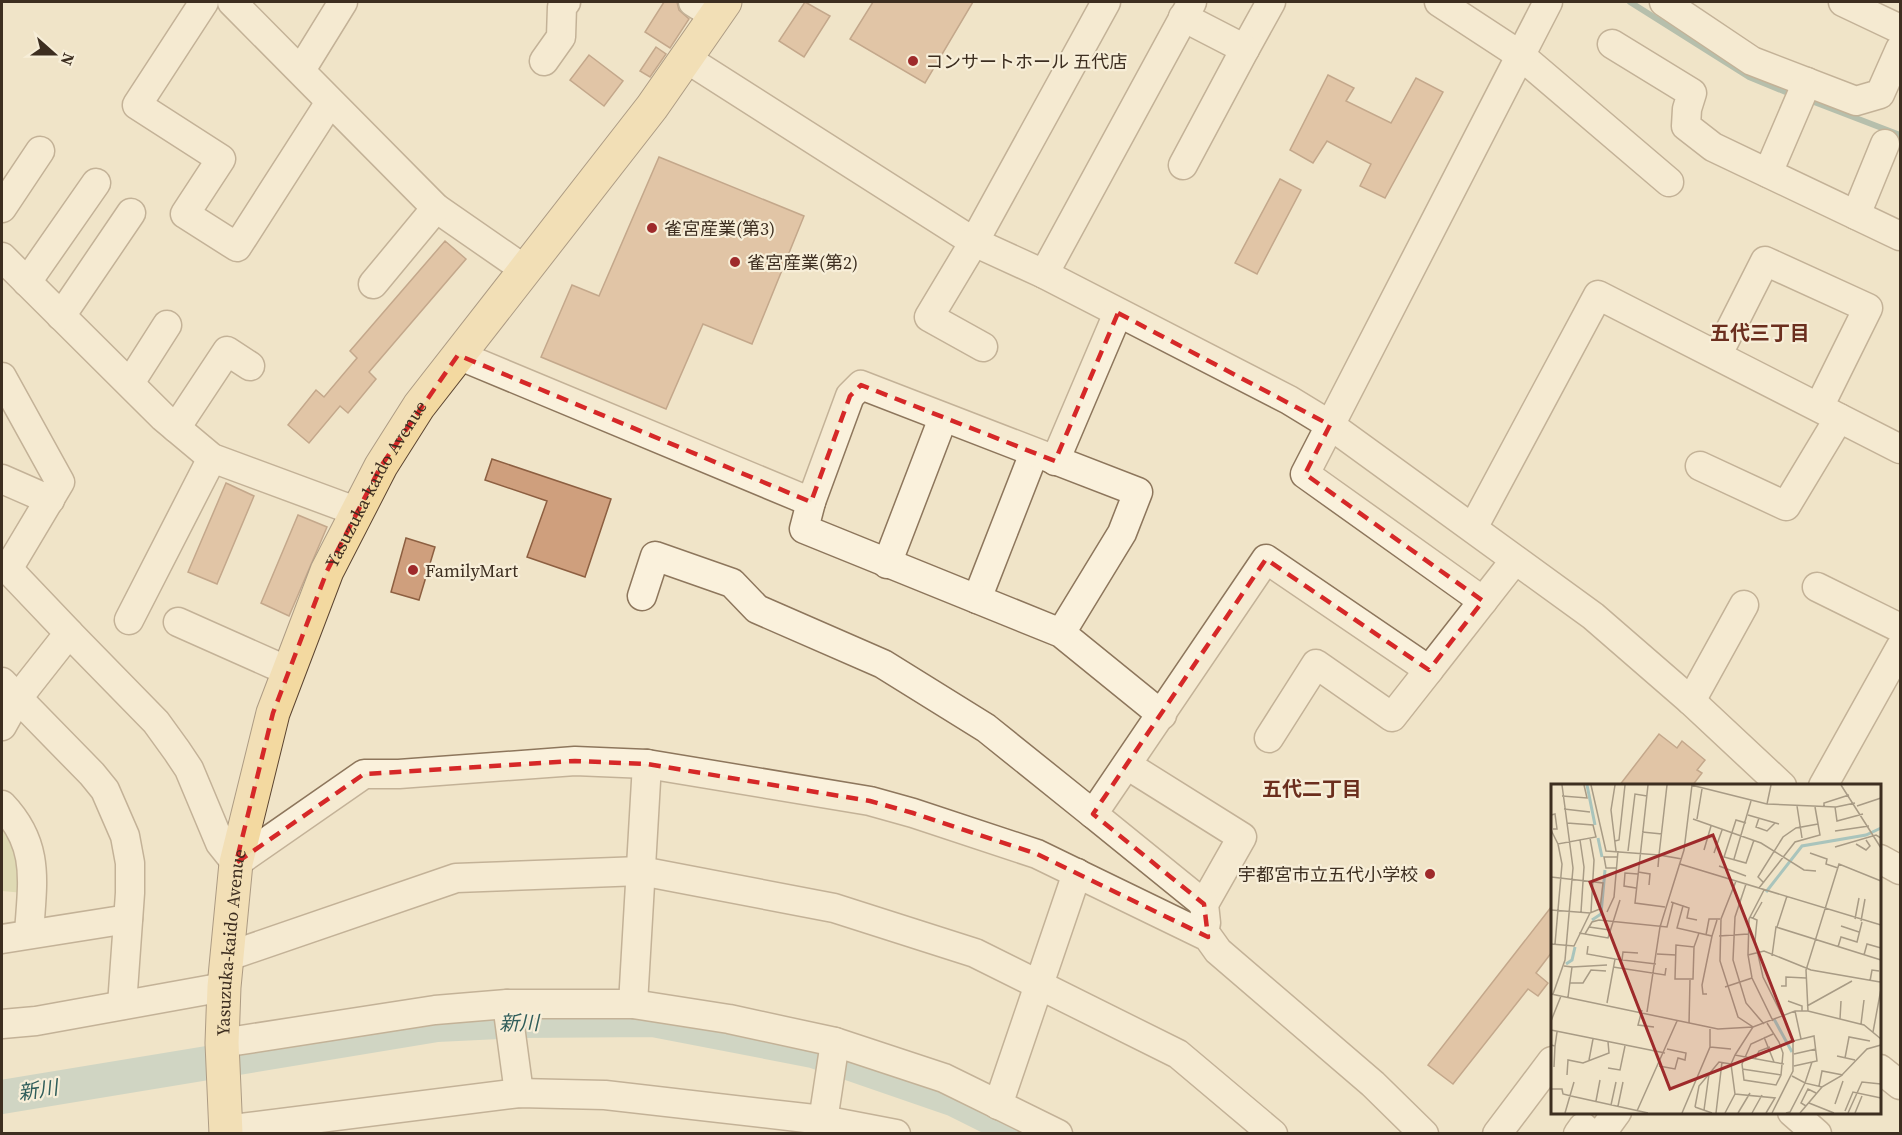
<svg xmlns="http://www.w3.org/2000/svg" width="1902" height="1135" font-family="'Source Serif 4','Noto Sans JP',serif">
<style>
.green{fill:#c9cf9b}
.lines{fill:none;stroke-linecap:round;stroke-linejoin:round}
.stream{stroke:#6f938a;stroke-width:6}
.river{stroke:#a9c4bc;stroke-width:34}
.building{fill:#cf9f7d;stroke:#8d5f41;stroke-width:1.5}
.minor-casing{stroke:#8d765c;stroke-width:31}
.major-casing{stroke:#5b4430;stroke-width:35}
.minor{stroke:#faf1dc;stroke-width:28}
.major{stroke:#f3d9a0;stroke-width:33}
.marked{fill:none;stroke:#d62828;stroke-width:4.5;stroke-dasharray:12 8;stroke-linejoin:round}
.poi-dot{fill:#9e2a2b;stroke:#f7eed8;stroke-width:2}
.labels{text-anchor:middle;dominant-baseline:central;stroke-width:4.5;stroke-linejoin:round;paint-order:stroke}
.poi-label{font-size:18px;fill:#3d2e20;stroke:#f7eed8;text-anchor:start}
.street-label{font-size:18px;fill:#3d2e20;stroke:#f7eed8}
.neighbourhood-label{font-size:20px;font-weight:bold;fill:#6b2e1e;stroke:#f7eed8}
.water-label{font-size:20px;font-style:italic;fill:#2f5d5a;stroke:#f7eed8}
.inset-river{fill:none;stroke:#a9c4bc;stroke-width:3}
.inset-road{fill:none;stroke:#a89b85;stroke-width:1.5}
.view{fill:#9e2a2b;fill-opacity:0.15;stroke:#9e2a2b;stroke-width:3}
.inset-edge{fill:none;stroke:#3d2e20;stroke-width:3}
</style>
<rect width="100%" height="100%" fill="#f0e4c8"/>
<!-- green -->
<path class="green" d="M2,819l14,27 8,47 -22,-2z"/>
<g class="lines">
<!-- stream -->
<g class="stream">
<path d="M1630,2l119,75 44,18"/>
<path d="M1809,100l91,35"/>
</g>
<!-- river -->
<path class="river" d="M2,1097l435,-72 83,-4 133,-1 160,31 142,49 68,34"/>
</g>
<!-- building -->
<g class="building">
<path d="M664,2h13l2,8 10,9 -19,29 -25,-16z"/>
<path d="M805,2l25,14 -26,41 -25,-16z"/>
<path d="M873,2h100l-48,81 -75,-44z"/>
<path d="M656,47l10,7 -16,23 -10,-6z"/>
<path d="M589,55l34,26 -19,25 -34,-26z"/>
<path d="M1328,75l26,13 -8,13 45,22 25,-45 27,14 -58,106 -25,-12 11,-22 -44,-23 -14,22 -23,-13z"/>
<path d="M659,157l145,59 -52,128 -49,-20 -37,85 -125,-52 31,-72 27,11z"/>
<path d="M1280,179l21,11 -44,84 -22,-11z"/>
<path d="M445,241l21,18 -97,113 7,7 -28,34 -8,-7 -31,37 -21,-18 28,-35 8,7 33,-39 -7,-7z"/>
<path d="M492,459l119,40 -26,78 -58,-20 20,-56 -62,-21z"/>
<path d="M226,483l28,13 -37,88 -29,-12z"/>
<path d="M298,515l29,12 -38,89 -28,-13z"/>
<path d="M406,538l29,9 -16,53 -28,-8z"/>
<path d="M1659,734l18,14 5,-7 23,19 -8,10 5,3 -10,13h-73z"/>
<path d="M1552,906v46l-16,21 12,10 -10,13 -10,-7 -75,95 -25,-19z"/>
</g>
<g class="lines">
<!-- minor casing -->
<g class="minor-casing">
<g id="minor">
<path d="M204,2l-67,103 84,54 -36,55 52,33 93,-145"/>
<path d="M232,2l204,206 88,61"/>
<path d="M693,2l22,14"/>
<path d="M1439,2l81,53 149,127"/>
<path d="M1664,2l88,59 104,40 24,-7 20,-45"/>
<path d="M1843,2l57,27"/>
<path d="M1612,44l80,49 -5,16 -1,17 27,21 187,89"/>
<path d="M1245,49l26,-47"/>
<path d="M687,59l287,183 70,32 245,126 41,25 263,191 98,85 91,85"/>
<path d="M544,61l17,-24 1,-30 4,-5"/>
<path d="M301,70l42,-68"/>
<path d="M1183,165l62,-116 -62,-32"/>
<path d="M1768,173l39,-91"/>
<path d="M2,208l38,-57"/>
<path d="M1856,215l29,-71"/>
<path d="M2,257l161,160 49,41 146,54"/>
<path d="M1044,274l148,-272"/>
<path d="M27,282l69,-99"/>
<path d="M373,284l63,-76"/>
<path d="M61,316l70,-103"/>
<path d="M983,347l-54,-30 45,-75 132,-240"/>
<path d="M1718,354l47,-93 103,47 -49,99"/>
<path d="M458,355l353,147"/>
<path d="M2,377l58,105 -52,87"/>
<path d="M130,383l37,-58"/>
<path d="M176,428l51,-77 23,15"/>
<path d="M1055,461l63,-148"/>
<path d="M1700,466l86,40 53,-88"/>
<path d="M2,479l48,21"/>
<path d="M1473,528l125,-233 302,154"/>
<path d="M887,564l56,-146"/>
<path d="M2,568l6,1 61,64 -52,66 -15,27"/>
<path d="M1817,587l83,41"/>
<path d="M642,596l13,-40 77,27 25,26 126,55 103,64 107,86"/>
<path d="M977,599l57,-146"/>
<path d="M1483,601l-178,-127 243,-472"/>
<path d="M129,620l83,-162"/>
<path d="M178,622l110,49"/>
<path d="M69,633l87,89 21,29 12,18 31,74 16,20 128,-89h35l176,-13 72,3 223,37 43,12 124,41 171,83 10,14 155,133 51,50"/>
<path d="M1061,633l-257,-104 7,-27 39,-106 11,-11 277,107 -16,41 -61,100 101,82"/>
<path d="M2,682l90,92 13,16 20,46 5,27v30l-8,112"/>
<path d="M1691,701l53,-96"/>
<path d="M1269,738l47,-74 76,53 37,-47"/>
<path d="M1127,765l115,72 -38,67 2,19"/>
<path d="M1823,786l77,-138"/>
<path d="M2,805c39,41 30,78 27,129"/>
<path d="M1880,859l20,11"/>
<path d="M1204,904l-111,-90 173,-255 163,111 86,-110"/>
<path d="M2,939l126,-20"/>
<path d="M226,957l230,-79 185,-7 193,37 141,45 203,101 95,80"/>
<path d="M507,1004l12,89"/>
<path d="M633,1004l14,-240"/>
<path d="M2,1024l34,-3 188,-34"/>
<path d="M222,1043l213,-33 72,-6h126l96,15 106,23 109,36 114,56"/>
<path d="M1880,1069l20,16"/>
<path d="M998,1105l79,-232"/>
<path d="M1792,1112l25,22"/>
<path d="M225,1130l294,-37 86,2 218,25 73,14"/>
<path d="M821,1134l14,-92"/>
<path d="M1497,1134l55,-73"/>
<path d="M1578,1134l5,-7 8,7"/>
<path d="M1601,1134l16,-22"/>
</g>
</g>
<!-- major casing -->
<g class="major-casing">
<g id="major">
<path id="s1" d="M226,1134l-4,-91 2,-56 12,-124 37,-150 54,-142 54,-105 38,-60 233,-299 73,-105"/>
</g>
</g>
<!-- minor -->
<use href="#minor" class="minor"/>
<!-- major -->
<use href="#major" class="major"/>
</g>
<!-- marked area -->
<path d="M0 0H1902V1135H0ZM1118,313l212,112 -25,49 178,127 -54,69 -163,-111 -173,255 111,90 4,33 -171,-83 -124,-41 -43,-12 -223,-37 -72,-3 -211,13 -128,89 37,-150 54,-142 54,-105 77,-111 353,147 39,-106 11,-11 194,76z" fill="#f0e4c8" fill-opacity=".55" fill-rule="evenodd"/>
<path class="marked" d="M1118,313l212,112 -25,49 178,127 -54,69 -163,-111 -173,255 111,90 4,33 -171,-83 -124,-41 -43,-12 -223,-37 -72,-3 -211,13 -128,89 37,-150 54,-142 54,-105 77,-111 353,147 39,-106 11,-11 194,76z"/>
<!-- markers -->
<g class="poi-dot">
<circle cx="913" cy="61" r="6"/>
<circle cx="652" cy="228" r="6"/>
<circle cx="735" cy="262" r="6"/>
<circle cx="413" cy="570" r="6"/>
<circle cx="1430" cy="874" r="6"/>
</g>
<g class="labels">
<!-- poi labels -->
<g class="poi-label">
<text x="925" y="61">コンサートホール 五代店</text>
<text x="664" y="228">雀宮産業(第3)</text>
<text x="747" y="262">雀宮産業(第2)</text>
<text x="425" y="570">FamilyMart</text>
<text x="1418" y="874" text-anchor="end">宇都宮市立五代小学校</text>
</g>
<!-- street labels -->
<g class="street-label">
<text stroke="none"><textPath href="#s1" startOffset="678">Yasuzuka-kaido Avenue</textPath></text>
<text stroke="none"><textPath href="#s1" startOffset="192">Yasuzuka-kaido Avenue</textPath></text>
</g>
<!-- neighbourhood labels -->
<g class="neighbourhood-label">
<text x="1760" y="333">五代三丁目</text>
<text x="1312" y="789">五代二丁目</text>
</g>
<!-- water labels -->
<g class="water-label">
<text transform="translate(519 1023) rotate(-1)">新川</text>
<text transform="translate(38 1090) rotate(-9)">新川</text>
</g>
</g>
<!-- overview -->
<g transform="translate(1551 784)">
<rect width="330" height="330" fill="#f0e4c8"/>
<path class="inset-river" d="M36,1l8,40M47,54l4,19M215,108l36,-46 64,-11 15,-7M41,136l9,-6 4,-44M15,180l6,-4 3,-13M223,235l18,33"/>
<path class="inset-road" d="M40,1l15,66 53,4 8,-70M64,1l-4,25 5,41M97,1l-13,118 30,4M140,1l76,19 69,3 19,-4M290,1l40,63M11,12l25,2 -3,-13M216,20l4,-19M246,22l5,32M306,22l24,-8M273,23v-4l25,-8M284,23l2,14 26,-7M13,25l26,3M0,31l4,-1 2,15h-4M197,31l31,9M208,34l-3,9 11,4 8,-8M142,35l68,24 43,27 12,1M146,35l5,-30M195,39l-10,-3 -12,37 22,6 8,-23M0,46l7,14 38,-7 -3,-12 -26,-2M284,47l34,-5M91,48l20,2M39,54l4,22 -3,52M29,56l4,27 -3,45M64,57l4,-1 6,-55M305,60l10,6 4,-4 -4,-6M284,63l41,-12 5,3M153,66l7,-24M77,67l7,-57 12,2M163,69l8,-23M259,69l17,6 -1,5 12,4M183,75l17,-58M129,80l201,61M168,82l27,10M107,83l1,-12 23,4M65,84h-10l-2,-11h13M87,88l12,2 -1,11M0,93l52,6 -3,26 -10,4 -39,-3M213,99l-6,-6 25,-40 13,-9 22,-4M195,100l-11,33 -2,43 13,43 18,21M85,104l-12,-2 1,-13 13,1M208,104l36,-46 25,-7 -5,-28M213,106l-15,29 -1,36 4,23 21,43M120,118l12,4 -6,22 35,8 5,-16M132,122l6,2 -2,10 10,2M56,128l7,-15 4,-46M199,133l7,3 -2,21 8,36 20,40M202,134l9,-16M304,135l4,-21M310,137l4,-22M290,142l18,6M38,143l21,3M226,143l10,-31M28,149l6,1 7,-12 7,-2 68,7 6,-24M34,150l23,4 12,-38M155,151l3,-16h11M168,152l29,-2M0,160l23,2 16,-33M4,160l7,-80 -4,-20M37,162l-1,8 28,5M143,163l-1,32h-18l1,-34 18,2 5,-14M287,163l3,-10 16,5 5,-20M106,170l19,1M197,171l16,-4 47,19 69,12M313,171l3,-11 14,4M221,172l4,-29 105,33M71,176l1,-8 15,1M13,182l8,1 -4,30M21,183l35,-2M62,183l52,8 1,-7M319,197l2,-11 7,1M19,199h13l8,-13 15,1M230,202h5v-9l20,1M174,203l27,-9M0,210l167,35 35,-2 42,-16h13l56,14 17,14M2,210l12,-34 8,-92 -11,-83M156,210h-4l-1,-9 10,-49M237,217l14,5v5M56,219l8,-44 41,5M256,222l45,-25M91,226l-4,15 16,2M244,227l6,28M257,227l-2,-41 33,-106 42,17M96,228l13,-85 24,-77 8,-65M289,235l1,-18M0,237l10,-25M216,239l12,19 4,11 -2,22 -5,10 -32,-5 -2,-16 9,-20 22,-10M138,240l1,-44M310,240l3,-24M0,246l114,23M322,248l8,-43v-31M213,253l10,25M0,261l4,1 2,-14M159,263l21,2M243,270l22,-5M184,271l18,-28 -15,-10 -18,-56 1,-42 15,-38M286,272l18,4M294,274l4,-21 21,4M204,275l4,-8 11,-4M38,276l4,-21M108,282l16,3 3,-11 7,2 1,-7 -19,-4M3,283l1,-21M57,284l12,2 5,-24M191,285l39,6M16,291l1,-15 15,3 26,-10 -1,-11M241,292l13,7 7,-21 -18,4M268,302l3,-15 21,4M0,305h11l1,5 8,2 77,17M45,317l4,-21M258,319l25,10M284,320l8,-23M60,321l5,-23M67,322l5,-24M255,322l-5,-3 7,-14 8,4M144,323l4,-21 20,-24 12,2M144,323l17,6M153,326l5,-36M86,327l40,-90M294,327l8,-19 28,6M14,329l9,-31M131,329l28,-66v-18M165,329l6,-51M174,329l10,-19M187,329l12,-20M201,329l10,-18M215,329l9,-15 -40,-4 -4,-30 4,-9 49,9M221,329l21,-42v-30l21,-5 3,25 -5,1M235,329l4,-1 15,-29 17,4 19,-11 26,-27 14,-4M249,329l22,-26M297,329l14,-31 19,2M304,329l7,-17"/>
<path class="view" d="M162,51l80,206 -123,48 -80,-207z"/>
<rect width="330" height="330" class="inset-edge"/>
</g>
<!-- border -->
<rect width="1902" height="1135" fill="none" stroke="#3d2e20" stroke-width="6"/>
<!-- north arrow -->
<g transform="translate(54 54) rotate(111)" stroke="#f7eed8" stroke-width="4.5" paint-order="stroke">
<path d="M0-4.5L10 22L0 15L-10 22Z" fill="#3d2e20"/>
<text y="-9" font-size="16" font-weight="bold" text-anchor="middle" fill="#3d2e20">N</text>
</g>
</svg>
